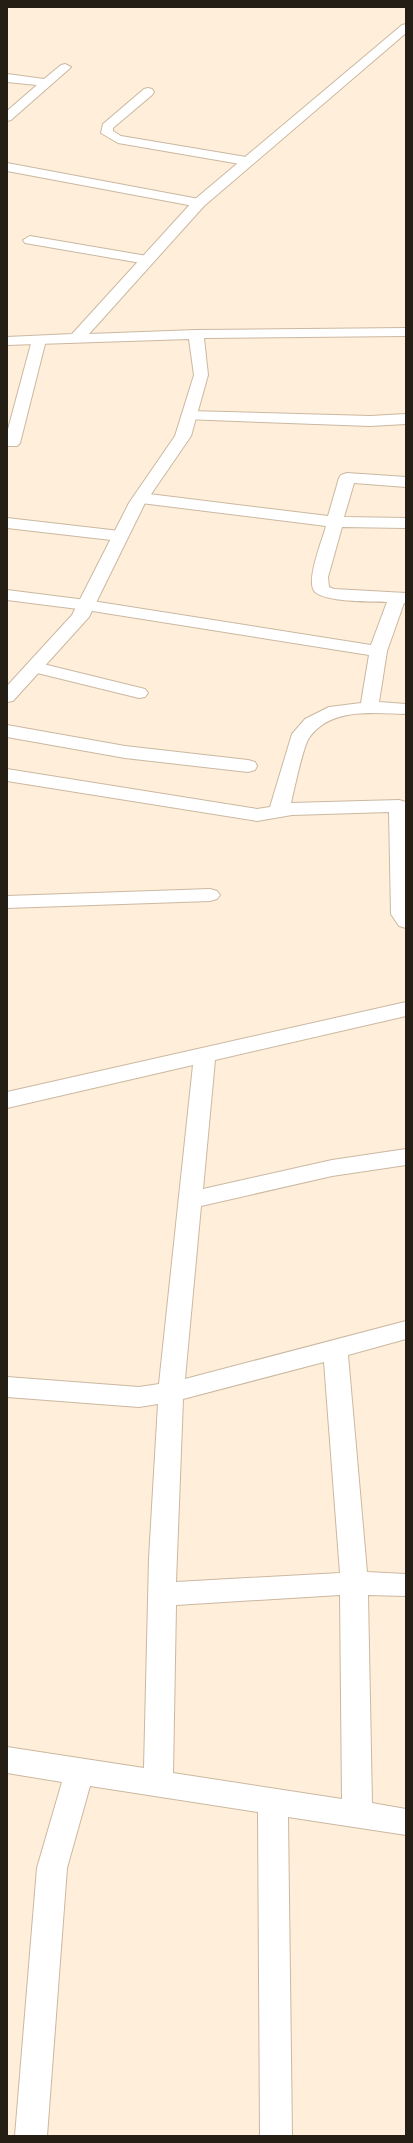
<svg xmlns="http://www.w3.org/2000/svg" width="413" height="2143" font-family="Quicksand,sans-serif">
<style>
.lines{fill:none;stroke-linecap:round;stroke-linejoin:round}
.street-casing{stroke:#cbb8a0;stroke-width:2}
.secondary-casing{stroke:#cbb8a0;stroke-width:2}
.street{fill:#fff;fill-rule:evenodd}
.secondary{fill:#fff;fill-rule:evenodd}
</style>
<rect width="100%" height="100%" fill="#feeeda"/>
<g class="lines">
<!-- street casing -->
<g class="street-casing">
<g id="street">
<path d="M65,64l6,3 -2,2 -58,51 -4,1v-10l30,-26 -30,-3v-8l37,5 17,-14z"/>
<path d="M148,88l4,1 2,3 -2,3 -39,33v3l8,5 125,21 6,4 -2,3 -4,1 -128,-22 -17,-10 2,-9 41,-35z"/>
<path d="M7,163l192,36 7,4 -7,4 -192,-36z"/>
<path d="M30,236l117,20 7,4 -7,4 -122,-21 -2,-3z"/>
<path d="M39,336l5,1 2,3 -26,103 -3,3h-10v-13l25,-93 2,-3z"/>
<path d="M189,411l181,5 36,-2v10l-36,2 -186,-7 -3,-3 3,-3z"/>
<path d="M347,473l59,4v10l-52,-4 -10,34 62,1v10l-64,-1 -14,50 1,10 5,2 72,4v10h-2l-17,48 -8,51 27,2v10c-32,-1 -76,-7 -97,24 -6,9 -15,52 -18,65l108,-3 7,2v126l-7,-2 -8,-12 -2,-102 -97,3 -35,6 -250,-40v-12l250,40 13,-2 22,-73 13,-15 24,-12 32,-4 8,-48 -283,-45 -79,-10v-10l79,10 285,45 16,-43c-14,-1 -69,1 -74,-13 -5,-14 9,-48 13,-63l-185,-23 -6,-2 -2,-3 2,-3 6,-2 187,23 11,-38 2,-3z"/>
<path d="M7,518l113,13 6,2 2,3 -2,3 -6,2 -113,-13z"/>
<path d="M35,662l110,27 3,4 -3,4 -6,1 -110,-27 -3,-4 3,-4z"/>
<path d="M7,725l118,21 123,14 7,2 2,4 -2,4 -7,2 -123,-14 -118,-21z"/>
<path d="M210,889l7,2 3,4 -3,4 -7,2 -203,7v-12z"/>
<path d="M406,1002v14l-191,44 -12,129 129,-29 74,-11v16l-74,11 -131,30 -16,173 221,-58v18l-58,16 19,217 39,2v22l-38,-1 4,208 34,6v26l-118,-18 4,319h-32l-2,-324 -168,-26 -23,82 -20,268h-32l22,-268 25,-86 -55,-9v-26l137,21 5,-210 9,-154 -19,3 -132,-10v-20l132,10 20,-3 34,-319 -186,43v-16zM324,1362l16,211 -164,9 7,-183zM340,1595l2,204 -169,-26 3,-168z"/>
</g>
</g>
<!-- secondary casing -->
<g class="secondary-casing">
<path id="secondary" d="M406,24v9l-202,173 -115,128 107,-4 210,-2v8l-202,2 4,37 -17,61 -46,67 -56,114 -76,84 -6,1v-16l65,-71 57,-112 46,-67 19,-61 -5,-36 -182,6v-8l65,-3 122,-134 208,-175z"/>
</g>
<!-- street -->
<use href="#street" class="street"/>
<!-- secondary -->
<use href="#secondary" class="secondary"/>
</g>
<!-- border -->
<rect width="413" height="2143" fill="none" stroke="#251e15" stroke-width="16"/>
</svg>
